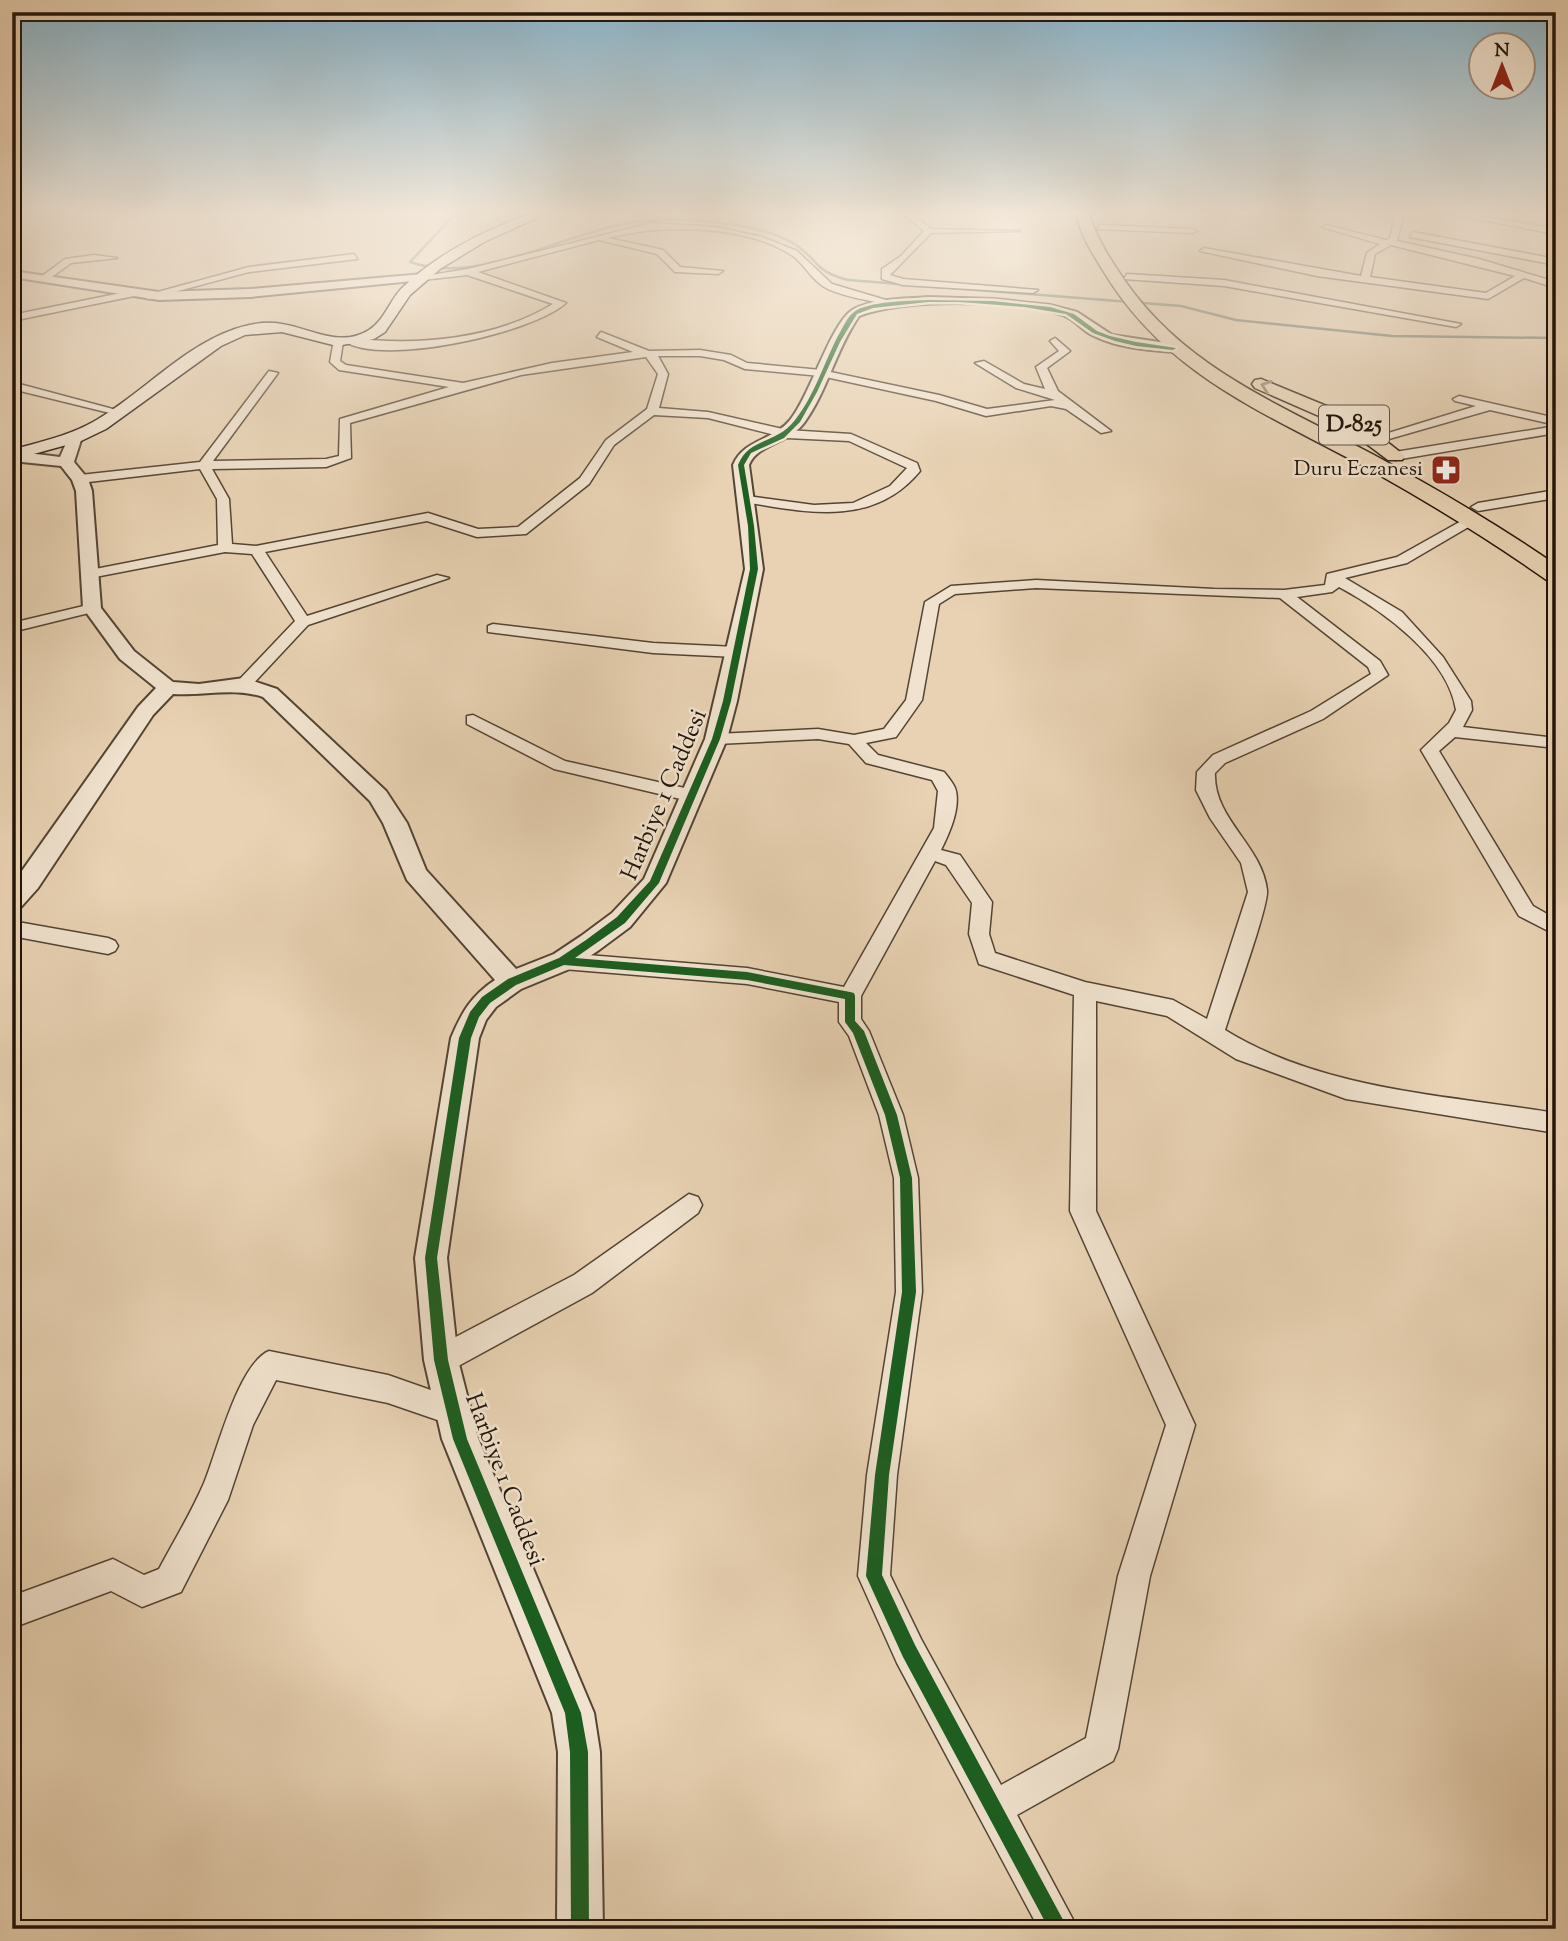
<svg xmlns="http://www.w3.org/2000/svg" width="1568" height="1941" font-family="'Sorts Mill Goudy',serif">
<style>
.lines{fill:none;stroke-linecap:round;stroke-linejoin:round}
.stream{stroke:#697769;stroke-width:2.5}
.minor-casing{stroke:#544434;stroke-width:3}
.tertiary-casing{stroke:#544434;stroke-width:4}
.secondary-casing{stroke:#22150a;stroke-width:3}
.trunk-casing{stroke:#22150a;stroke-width:3}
.minor{fill:#f0e2ce;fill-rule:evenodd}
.tertiary{fill:#f0e2ce;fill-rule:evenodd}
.secondary{fill:#f0e2ce;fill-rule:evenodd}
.trunk{fill:#e8d2b3;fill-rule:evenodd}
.cycleway-casing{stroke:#f0e2ce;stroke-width:5}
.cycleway{fill:#1b5e20;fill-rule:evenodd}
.oneway{stroke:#8f7d67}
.labels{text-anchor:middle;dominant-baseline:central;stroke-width:5;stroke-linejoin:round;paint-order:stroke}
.far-poi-label{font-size:21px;fill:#22150a;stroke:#f0e2ce;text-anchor:end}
.shield{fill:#f0e2ce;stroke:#605245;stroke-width:2}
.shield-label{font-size:23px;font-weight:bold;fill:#22150a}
.street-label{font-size:24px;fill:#22150a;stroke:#f0e2ce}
</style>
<rect width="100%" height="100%" fill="#e8d2b3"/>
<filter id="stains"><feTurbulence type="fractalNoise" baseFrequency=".00286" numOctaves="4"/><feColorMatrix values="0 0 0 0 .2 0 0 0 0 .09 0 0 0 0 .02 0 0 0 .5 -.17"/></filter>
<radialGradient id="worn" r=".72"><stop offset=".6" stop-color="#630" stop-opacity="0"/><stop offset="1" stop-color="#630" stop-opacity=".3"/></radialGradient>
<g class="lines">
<!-- stream -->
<path class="stream" d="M457,212l-47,50c78,27 169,-42 250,-42 37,-1 105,4 136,25 23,15 17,26 52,35l333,26 55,14 156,16 164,2"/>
<!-- minor casing -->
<g class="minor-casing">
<g id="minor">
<path d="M901,212h8l22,17 89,2 -89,2 -41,42 13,4 135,11 -5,3 -130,-8 -21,-6v-10l19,-13 23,-25z"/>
<path d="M1392,212h8l3,5 -6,24 82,18 77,23v6l-32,-10 -36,21 -171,-23 -117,-25 4,-3 157,28 6,-23 13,-9 -58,-17 4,-2 60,15 4,-2 5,-21zM1391,245l124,31 -29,17 -116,-16 5,-23z"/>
<path d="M1441,212h15l100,17v5z"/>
<path d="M652,223l64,4 46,10 35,14 35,33 64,19 -5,3c-20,-6 -44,-8 -63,-17 -15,-7 -22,-23 -35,-33 -48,-32 -132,-32 -185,-18l55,12 17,17 43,4 -5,3 -43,-2 -18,-18 -58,-14 -121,32 88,31c-33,30 -184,64 -222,38l5,-3c67,8 145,2 204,-34l-86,-29 -44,5 -5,-3 50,-8z"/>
<path d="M1100,225l93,4 4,2 -4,2 -96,-4z"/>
<path d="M1413,232l143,27v6l-146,-28z"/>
<path d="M354,254l3,5 -108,13 -101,27 -5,-3 106,-29z"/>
<path d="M94,255l23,3 -46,5 -22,16 -8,-2 24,-18z"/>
<path d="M1127,274l97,6 237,44 -5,3 -232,-41 -100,-7z"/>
<path d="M131,291l3,5 -122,25v-6z"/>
<path d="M601,332l48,19 51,-1 31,5 16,8 74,7 118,25 48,14 68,-9 -39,-12 -41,-25 9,-2 40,23 21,5 -9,-22 23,-16 -9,-10 5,-3 15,13 -23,17 11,23 53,40 -10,2 -35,-24 -15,-3 -65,10 -50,-15 -115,-25 -76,-7 -21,-9 -24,-4h-42l10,18 -9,34 49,4 79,18 64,4 66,29 3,8c-46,56 -112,42 -175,31l-5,-1v-6l74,10 39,-2 37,-17 17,-18 -58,-27 -62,-3 -79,-20 -54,-3 -40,30 -25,39 -63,50 -49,3 -50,-16 -162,31 42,64 130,-41 12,3 -141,47 -58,62 -6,2 -8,-5 2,-3 57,-60 -43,-67 -27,-2 -135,26 -7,-4 7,-4 128,-25 -1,-46 -17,-30 -120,14 -6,-4 6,-4 120,-13 69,-91 9,2 -65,88 113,-2 13,-3 1,-37 109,-32 -110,-17 -9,-8 4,-22 9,2 -3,19 6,4 117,18 89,-20 81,-11 -36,-15zM646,357l12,17 -11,35 -41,31 -26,38 -62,49 -40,2 -50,-16 -172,33 -24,-2 -3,-45 -17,-30 114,-2 25,-9 -1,-35 171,-48z"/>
<path d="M12,382l112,30 -6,3 -106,-26z"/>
<path d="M1459,396l97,22v7l-66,-15 -115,33 -6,-4 107,-33 -21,-5 -2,-2z"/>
<path d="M1556,426v7l-161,27 -6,-4 6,-4z"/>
<path d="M1556,490v8l-78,13 -7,-4 7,-4z"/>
<path d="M1472,515l7,4 -2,3 -70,41 -62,15 57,34 41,45 28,44 1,9 -9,17 93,11v10l-101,-11 -16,14 94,155 23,13v16l-37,-19 -98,-166 28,-27 7,-13c-8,-53 -74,-100 -117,-123l-7,5 -35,5 83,64 8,14 -65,44 -98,44 -10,10c-2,46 47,72 52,117 2,16 -35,117 -42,140 97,60 220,65 331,83v20l-210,-34 -110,-40 -69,-43 -71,-15v210l99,214 -45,151 -32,173 -5,12 -96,54 61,114h-39l-142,-266 -39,-87 9,-101 29,-183 -2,-114 -15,-63 -30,-79 -10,-14v-20l-92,-18 -184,-15 -7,-2 -3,-6 3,-6 7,-2 184,15 97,19 90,-159 4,-37 -6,-11 -66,-17 -17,-19 -31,-5 -102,5 -9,-5 9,-5 102,-5 36,6 30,-6 22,-29 19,-98 26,-16 85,-6 178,9 70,1 41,-5 2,-11 70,-17zM1036,588l244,10 88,69 3,7 -60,37 -98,44 -16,17 -1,18 14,28 31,45 7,29 -41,127 -34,-19 -88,-18 -90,-29 -6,-19 3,-32 -32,-47 -19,-5c8,-16 19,-40 15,-59 -1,-6 -8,-14 -12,-19l-66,-17 -12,-12 30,-6 26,-37 17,-96 16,-10zM935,861l11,4 26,38 -3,31 10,30 95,31 -4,216 96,214 -48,151 -32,162 -85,47 -80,-146 -31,-64 7,-100 25,-183 -4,-114 -15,-63 -34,-84 -8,-12v-23z"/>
<path d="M92,604l7,4 -2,3 -85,21v-9z"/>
<path d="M493,624l160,19 83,4 8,5 -8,5 -83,-4 -165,-21v-6z"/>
<path d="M473,715l92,46 124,28 9,6 -9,6 -135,-32 -87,-45v-8z"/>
<path d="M12,921l96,17 7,3 3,5 -3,5 -7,3 -96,-18z"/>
<path d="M689,1194l9,3 4,8 -4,8 -106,80 -141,77 -10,4 -10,-4 -4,-10 4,-10 143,-75z"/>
<path d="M269,1351l119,24 74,26 4,10 -4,10 -10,4 -64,-22 -112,-23 -23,45 -25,75 -47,92 -39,15 -31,-16 -99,37v-32l101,-37 31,16 15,-6c15,-28 32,-56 45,-86 13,-31 34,-119 65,-132z"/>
</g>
</g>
<!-- tertiary casing -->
<g class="tertiary-casing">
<g id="tertiary">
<path d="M12,271l147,21 91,-3 173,-15 6,3 -6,3 -173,17 -91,3 -147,-23z"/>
<path d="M928,297l65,2 57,6 27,7 35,23 61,9 6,4 -6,4c-26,-2 -55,-4 -79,-16 -12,-5 -19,-17 -31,-21 -50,-15 -155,-17 -204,1 -23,33 -31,74 -55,107 -16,21 -47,21 -55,42l14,104 -26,132 -10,38 -61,144 -36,44 -31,23 -27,18 -51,21 -25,18 -10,13 -7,18 -32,220 11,102 20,78 116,275 6,39 3,177h-46l1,-177 -6,-39 -110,-274 -18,-79 -9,-102 36,-220c11,-26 20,-42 44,-58l-88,-100 -24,-57 -13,-22 -107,-104c-30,-10 -58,-1 -90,-3l-20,21 -115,173 -17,19 -9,3v-25l126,-178 18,-19 -36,-29 -37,-51 -7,-117 -4,-11 -11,-14 -49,-5v-10l48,6 10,-23h10l2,3 -8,25 14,17 4,12 9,117 33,43 39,31 26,2 45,-6 33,11 109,102 21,32 19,47 90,99 38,-15 27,-18 31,-23 32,-34 61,-140 40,-170 -12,-104c11,-26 40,-24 57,-45 20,-23 41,-99 64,-111 22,-11 50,-10 74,-12z"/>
</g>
</g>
<!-- secondary casing -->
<g class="secondary-casing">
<path id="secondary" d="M535,212h15l-66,30 -44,27 -30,26 -25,37 -11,7 -37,7 -55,-14 -37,3 -24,11 -115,83 -25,12 -69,19v-10c27,-8 56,-14 81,-28 48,-27 89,-75 142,-93 15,-5 31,-8 47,-5 30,5 58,24 87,6 15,-9 21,-30 33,-42 37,-36 85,-59 133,-76z"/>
</g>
<!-- trunk casing -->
<g class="trunk-casing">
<g id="trunk">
<path d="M1077,212h12c5,20 16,39 28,57 62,98 159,133 257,186 63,34 124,70 182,110v18l-8,-2c-54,-38 -110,-73 -167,-105 -108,-61 -212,-95 -279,-207 -10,-17 -24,-37 -25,-57z"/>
<path d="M1261,379l97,40 47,37 -3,4h-14l-44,-33 -89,-39 -3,-4 3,-4z"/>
</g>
</g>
<!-- minor -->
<use href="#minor" class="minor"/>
<!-- tertiary -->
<use href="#tertiary" class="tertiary"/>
<!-- secondary -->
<use href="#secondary" class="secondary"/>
<!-- trunk -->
<use href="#trunk" class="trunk"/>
<!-- cycleway casing -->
<g class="cycleway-casing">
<path id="cycleway" d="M928,300l65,1 57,6 24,7 23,17 13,5 26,6 40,6 -3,2 -37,-4 -21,-5 -22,-8 -27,-19 -42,-7 -64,-5h-32l-55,6 -16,6 -17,28 -23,50 -17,30 -16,16 -33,15 -7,12 10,61 4,43 -27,132 -11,38 -61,144 -34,40 -50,35 172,14 103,20 4,1 1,3v25l9,10 33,84 15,63 4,114 -27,183 -7,100 33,70 153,284h-19l-146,-272 -37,-81 9,-101 27,-183 -2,-114 -15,-63 -32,-82 -8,-11v-23l-98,-19 -183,-15 -48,20 -26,18 -11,14 -8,21 -34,220 11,102 19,79 114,274 7,39 1,177h-18l-1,-177 -5,-39 -112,-274 -19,-79 -9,-102 34,-220 11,-26 12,-15 26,-18 51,-21 27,-18 31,-23 33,-36 62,-142 11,-38 27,-132 -2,-43 -10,-61c11,-28 38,-20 57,-45 20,-25 29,-58 44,-86 4,-7 9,-18 15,-22 14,-11 55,-11 74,-12z"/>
</g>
<!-- cycleway -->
<use href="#cycleway" class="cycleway"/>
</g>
<!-- one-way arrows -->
<defs><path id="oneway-chevron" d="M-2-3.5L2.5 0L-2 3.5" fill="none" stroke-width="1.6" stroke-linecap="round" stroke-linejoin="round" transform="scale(1.75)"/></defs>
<use class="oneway" href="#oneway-chevron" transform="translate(1266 386) rotate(-161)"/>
<!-- sky -->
<linearGradient id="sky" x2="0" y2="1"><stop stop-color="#88b6cf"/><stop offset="0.44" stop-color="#f5ebdd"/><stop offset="1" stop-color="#f5ebdd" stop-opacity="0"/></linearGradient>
<rect width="1568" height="483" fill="url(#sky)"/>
<!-- icons -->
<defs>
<g id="pharmacy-square" transform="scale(1.575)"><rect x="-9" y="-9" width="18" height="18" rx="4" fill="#8f2418" stroke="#f0e2ce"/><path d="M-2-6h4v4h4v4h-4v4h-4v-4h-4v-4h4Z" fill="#fff"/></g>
</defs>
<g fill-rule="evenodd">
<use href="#pharmacy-square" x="1446" y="470"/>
</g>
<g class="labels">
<!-- far-poi labels -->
<g class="far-poi-label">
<text x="1423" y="470">Duru Eczanesi</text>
</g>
<!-- shield labels -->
<rect class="shield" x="1319" y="405.5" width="70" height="39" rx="5"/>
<g class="shield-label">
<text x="1354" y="425">D-825</text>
</g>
<!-- street labels -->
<g class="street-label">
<text transform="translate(665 795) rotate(-67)">Harbiye 1 Caddesi</text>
<text transform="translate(504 1480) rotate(69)">Harbiye 1 Caddesi</text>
</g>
</g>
<!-- margin -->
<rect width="1568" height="1941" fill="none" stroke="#e8d2b3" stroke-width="42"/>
<rect x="14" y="14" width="1540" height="1913" fill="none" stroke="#22150a" stroke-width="3.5"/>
<rect x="21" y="21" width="1526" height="1899" fill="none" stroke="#22150a" stroke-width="2"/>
<!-- north arrow -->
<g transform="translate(1502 66)"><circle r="33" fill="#f0e2ce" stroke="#9e9080" stroke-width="2"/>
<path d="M0-5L12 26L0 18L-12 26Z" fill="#8f2418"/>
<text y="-10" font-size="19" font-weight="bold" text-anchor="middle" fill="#22150a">N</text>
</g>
<rect width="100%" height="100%" filter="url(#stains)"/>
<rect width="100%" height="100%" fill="url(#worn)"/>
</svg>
